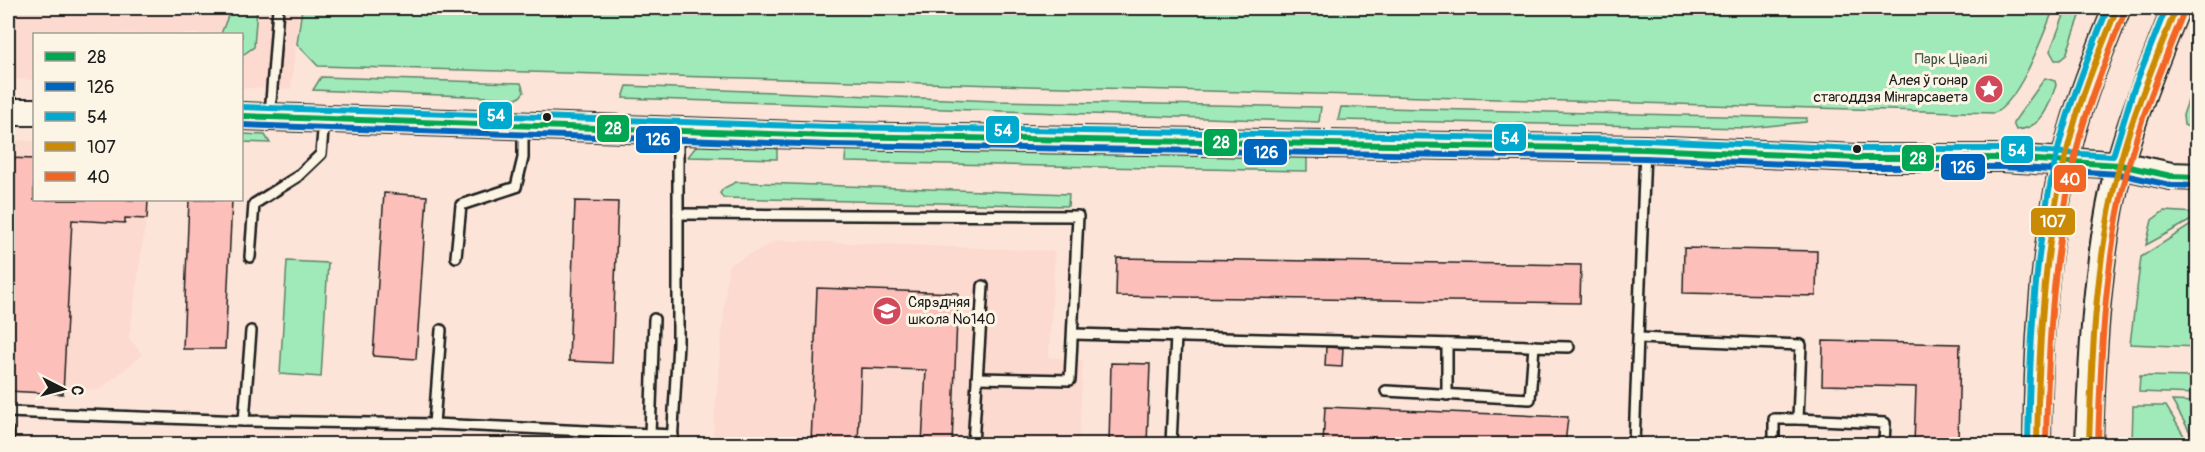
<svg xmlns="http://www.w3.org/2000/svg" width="2205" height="452" font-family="Pangolin,sans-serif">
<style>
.built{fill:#fcdacf}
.green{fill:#a0eab9;stroke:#5e836a;stroke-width:1.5}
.building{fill:#fcbfba;stroke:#1c1c1c;stroke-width:1.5}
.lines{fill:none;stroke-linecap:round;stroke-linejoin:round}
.lane-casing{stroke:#1c1c1c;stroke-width:14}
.secondary-casing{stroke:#1c1c1c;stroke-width:30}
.lane{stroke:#fcf5e5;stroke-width:9}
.secondary{stroke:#fcf5e5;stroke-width:26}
.bus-1-casing{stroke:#fcf5e5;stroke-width:10}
.bus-2-casing{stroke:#fcf5e5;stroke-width:10}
.bus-3-casing{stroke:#fcf5e5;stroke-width:10}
.bus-4-casing{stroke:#fcf5e5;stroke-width:10}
.bus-5-casing{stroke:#fcf5e5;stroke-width:10}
.bus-1{stroke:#00a651;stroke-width:6}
.bus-2{stroke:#0065bd;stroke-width:6}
.bus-3{stroke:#00a9ce;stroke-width:6}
.bus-4{stroke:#cb8a06;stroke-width:6}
.bus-5{stroke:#f26522;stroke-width:6}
.bus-dot{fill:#1c1c1c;stroke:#fcf5e5;stroke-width:2}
.labels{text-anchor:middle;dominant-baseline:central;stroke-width:6;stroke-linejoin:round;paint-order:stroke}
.park-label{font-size:15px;fill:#445a4b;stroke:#fcf5e5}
.poi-label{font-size:15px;fill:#1c1c1c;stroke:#fcf5e5;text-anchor:end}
.line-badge{stroke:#fcf5e5;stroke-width:2}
.badge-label{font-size:16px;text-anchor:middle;font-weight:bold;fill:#fff}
</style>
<rect width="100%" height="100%" fill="#fce5d8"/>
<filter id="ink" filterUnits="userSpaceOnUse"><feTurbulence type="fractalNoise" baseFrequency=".0167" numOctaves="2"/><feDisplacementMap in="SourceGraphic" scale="12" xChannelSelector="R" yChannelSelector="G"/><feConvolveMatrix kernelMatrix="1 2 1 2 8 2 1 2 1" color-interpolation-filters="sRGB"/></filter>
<g filter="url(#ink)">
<!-- built -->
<g class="built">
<path d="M8,8h291l-8,81 -49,-1v-54h-208v46l-26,-1z"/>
<path d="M8,140l26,1v59h115l-20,138 14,17 -44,35 -36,-2v6l-55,-3z"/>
<path d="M778,240l277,11 -6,106 34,3 -4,84h-367l16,-179z"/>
</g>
<!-- green -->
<g class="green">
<path d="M231,8h26l-3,39 -10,7 -2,-1v-19h-21z"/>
<path d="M302,8h1752c-10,25 -35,95 -60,105l-1676,-47 -21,-22z"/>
<path d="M2067,8h16l-17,47 -6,5h-5l-5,-9z"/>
<path d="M2197,75v48l-4,6 -9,-4 -1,-10z"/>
<path d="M321,77l200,6 3,9 -5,6 -206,-8z"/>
<path d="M2045,78l10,3 1,4c-7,21 -14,44 -40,45l-3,-7z"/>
<path d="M627,86l367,15 327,6 -2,15 -696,-24z"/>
<path d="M1341,107l466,11 -1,4 -58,6 -410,-8z"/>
<path d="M242,134l23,1 5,8 -28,-1z"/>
<path d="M706,140l71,1v18l-89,-2 9,-12z"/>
<path d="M846,147l461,9v15l-462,-9z"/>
<path d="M736,182l333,12 -1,12 -345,-8 -3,-5 4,-5z"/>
<path d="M2164,211l33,2v4l-51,28 6,-25z"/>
<path d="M2197,221v126l-67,-3 11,-87z"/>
<path d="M287,261l41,2 -7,114 -41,-3z"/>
<path d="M2140,376l57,1v17l-58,-2z"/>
<path d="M2172,401l25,1v42z"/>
<path d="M2133,406h33l23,38h-57z"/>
</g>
<!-- building -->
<g class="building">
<path d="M8,158l26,1v41h114l-1,19 -22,-1v5l-53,-3 -9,174 -55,-3z"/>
<path d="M384,193l43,3 -11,163 -43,-3z"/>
<path d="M189,200h43l-7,149h-42z"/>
<path d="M575,201l43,1 -6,161 -43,-2z"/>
<path d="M1684,248l133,3 -1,45 -133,-3z"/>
<path d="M1117,258l464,7 -1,38 -464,-7z"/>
<path d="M817,288l141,5 -6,151h-30l4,-74 -65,-2 -3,76h-47z"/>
<path d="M1823,341l137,3 -2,100h-44l2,-57 -94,-2z"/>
<path d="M1326,347l17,1 -1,19 -17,-1z"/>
<path d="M1111,363l39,1 -3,80h-38z"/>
<path d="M1325,407l243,10 -3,27h-242z"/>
</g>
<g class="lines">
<!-- lane casing -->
<g class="lane-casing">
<g id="lane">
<path d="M270,115l8,-107"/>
<path d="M678,214l400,2 -8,164 -93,-2"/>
<path d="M250,257l4,-53 43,-27 24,-23 3,-34"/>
<path d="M456,257l5,-52 55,-18 7,-29v-31"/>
<path d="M1073,334l496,13"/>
<path d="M1639,338l162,7 -3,74h-24v25"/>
<path d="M1386,391l144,8 4,-53"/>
<path d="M1447,395v-51"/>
<path d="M8,412l236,9 190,3 239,11"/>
<path d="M1798,419l87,4 -1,21"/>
<path d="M244,421l7,-90"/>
<path d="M434,424l7,-94"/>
<path d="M8,431v13"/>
<path d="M650,435l4,-116"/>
<path d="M672,444l6,-101v-209"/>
<path d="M973,444l10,-158"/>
<path d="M1171,444l5,-108"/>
<path d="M1634,444l11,-294"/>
</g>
</g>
<!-- secondary casing -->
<g class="secondary-casing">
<g id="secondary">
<path d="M8,112h26"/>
<path d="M242,116l588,20 815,13 214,9h143l118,7 51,11 27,1"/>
<path d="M2037,444c1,-103 7,-211 35,-312 12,-43 29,-84 45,-124"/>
<path d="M2089,444c3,-89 8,-194 31,-281 15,-54 36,-104 56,-155"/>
</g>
</g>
<!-- lane -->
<use href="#lane" class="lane"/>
<!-- secondary -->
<use href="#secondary" class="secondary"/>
<!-- bus-1 casing -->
<g class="bus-1-casing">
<path id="bus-1" d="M242,116l588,20 815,13 214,9h143l118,7 51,11 27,1"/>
</g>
<!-- bus-2 casing -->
<g class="bus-2-casing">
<path id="bus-2" d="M242,125l588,20 815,13 214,9h143l117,7 51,11 28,1"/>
</g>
<!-- bus-3 casing -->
<g class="bus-3-casing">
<g id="bus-3">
<path d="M242,107l588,20 815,13 214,9h144l110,7 20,-65 33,-83"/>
<path d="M2028,444c2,-106 7,-214 36,-317 12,-40 28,-80 44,-119"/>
</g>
</g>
<!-- bus-4 casing -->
<g class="bus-4-casing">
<g id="bus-4">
<path d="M2037,444c2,-105 7,-210 35,-312 11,-42 29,-83 45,-124"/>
<path d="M2089,444c3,-94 7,-190 31,-281 14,-53 36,-104 56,-155"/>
</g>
</g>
<!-- bus-5 casing -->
<g class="bus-5-casing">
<g id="bus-5">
<path d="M2046,444c2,-104 8,-207 34,-308 12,-43 29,-84 45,-125"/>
<path d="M2098,444c3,-93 7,-187 30,-277 14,-54 36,-105 56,-156"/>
</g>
</g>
<!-- bus-1 -->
<use href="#bus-1" class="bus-1"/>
<!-- bus-2 -->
<use href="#bus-2" class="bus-2"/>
<!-- bus-3 -->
<use href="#bus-3" class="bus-3"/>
<!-- bus-4 -->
<use href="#bus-4" class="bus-4"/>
<!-- bus-5 -->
<use href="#bus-5" class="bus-5"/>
</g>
</g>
<!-- icons -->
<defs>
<g id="sight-disc" transform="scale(1.5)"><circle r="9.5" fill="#d1495b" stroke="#fcf5e5"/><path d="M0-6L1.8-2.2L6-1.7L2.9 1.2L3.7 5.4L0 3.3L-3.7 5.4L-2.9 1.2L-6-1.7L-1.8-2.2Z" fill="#fff"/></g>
<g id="school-disc" transform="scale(1.5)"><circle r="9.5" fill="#d1495b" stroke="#fcf5e5"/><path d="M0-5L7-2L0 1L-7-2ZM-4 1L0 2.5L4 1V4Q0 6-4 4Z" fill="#fff"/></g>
</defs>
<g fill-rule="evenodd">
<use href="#sight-disc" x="1989" y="89"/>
<use href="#school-disc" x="887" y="311"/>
</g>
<!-- markers -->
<g class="bus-dot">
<circle cx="547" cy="117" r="5"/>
<circle cx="1857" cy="149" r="5"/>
</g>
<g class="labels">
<!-- park labels -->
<g class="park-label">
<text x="1951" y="59">Парк Цівалі</text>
</g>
<!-- poi labels -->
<g class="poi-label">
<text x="1968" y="80">Алея ў гонар<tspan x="1968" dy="17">стагоддзя Мінгарсавета</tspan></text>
<text x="908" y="302" text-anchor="start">Сярэдняя<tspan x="908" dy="17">школа №140</tspan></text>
</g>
</g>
<g class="line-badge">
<rect x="478" y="101" width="35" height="29" rx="6" fill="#00a9ce"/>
<rect x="596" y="114" width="34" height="29" rx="6" fill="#00a651"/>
<rect x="985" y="115" width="35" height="29" rx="6" fill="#00a9ce"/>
<rect x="1493" y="123" width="34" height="29" rx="6" fill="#00a9ce"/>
<rect x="635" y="125" width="46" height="29" rx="6" fill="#0065bd"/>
<rect x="1203" y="128" width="35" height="29" rx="6" fill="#00a651"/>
<rect x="2000" y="135" width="34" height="29" rx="6" fill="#00a9ce"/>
<rect x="1243" y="138" width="45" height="28" rx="6" fill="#0065bd"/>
<rect x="1901" y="144" width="34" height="28" rx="6" fill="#00a651"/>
<rect x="1940" y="153" width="46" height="28" rx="6" fill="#0065bd"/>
<rect x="2053" y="164" width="34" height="29" rx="6" fill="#f26522"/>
<rect x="2030" y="207" width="46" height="29" rx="6" fill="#cb8a06"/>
</g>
<g class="badge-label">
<text x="496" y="121">54</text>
<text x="613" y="134">28</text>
<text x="1003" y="136">54</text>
<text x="1510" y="144">54</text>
<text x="658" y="145">126</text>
<text x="1221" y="148">28</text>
<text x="2017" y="156">54</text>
<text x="1266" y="158">126</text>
<text x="1918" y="164">28</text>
<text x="1963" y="173">126</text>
<text x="2070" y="185">40</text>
<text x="2053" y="227">107</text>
</g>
<!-- margin -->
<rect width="2205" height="452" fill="none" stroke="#fcf5e5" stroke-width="30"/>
<rect x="15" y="15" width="2175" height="422" fill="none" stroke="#1c1c1c" stroke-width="2" filter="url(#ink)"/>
<!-- legend -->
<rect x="33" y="33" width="210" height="168" fill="#fcf5e5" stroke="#a29e95" stroke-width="1.5"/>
<rect x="45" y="52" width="30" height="9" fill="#00a651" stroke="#a29e95" stroke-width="1.5"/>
<text x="87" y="63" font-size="18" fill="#1c1c1c">28</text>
<rect x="45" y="82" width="30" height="9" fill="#0065bd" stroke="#a29e95" stroke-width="1.5"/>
<text x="87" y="93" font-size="18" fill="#1c1c1c">126</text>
<rect x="45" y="112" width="30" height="9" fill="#00a9ce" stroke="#a29e95" stroke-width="1.5"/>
<text x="87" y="123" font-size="18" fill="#1c1c1c">54</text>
<rect x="45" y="142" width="30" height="9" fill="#cb8a06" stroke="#a29e95" stroke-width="1.5"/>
<text x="87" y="153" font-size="18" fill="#1c1c1c">107</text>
<rect x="45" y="172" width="30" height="9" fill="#f26522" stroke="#a29e95" stroke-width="1.5"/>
<text x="87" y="183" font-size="18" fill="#1c1c1c">40</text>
<!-- north arrow -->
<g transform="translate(63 389) rotate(96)" stroke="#fcf5e5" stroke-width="4.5" paint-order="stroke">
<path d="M0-4.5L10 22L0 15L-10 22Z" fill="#1c1c1c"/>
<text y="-9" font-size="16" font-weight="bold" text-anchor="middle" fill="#1c1c1c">С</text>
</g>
</svg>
